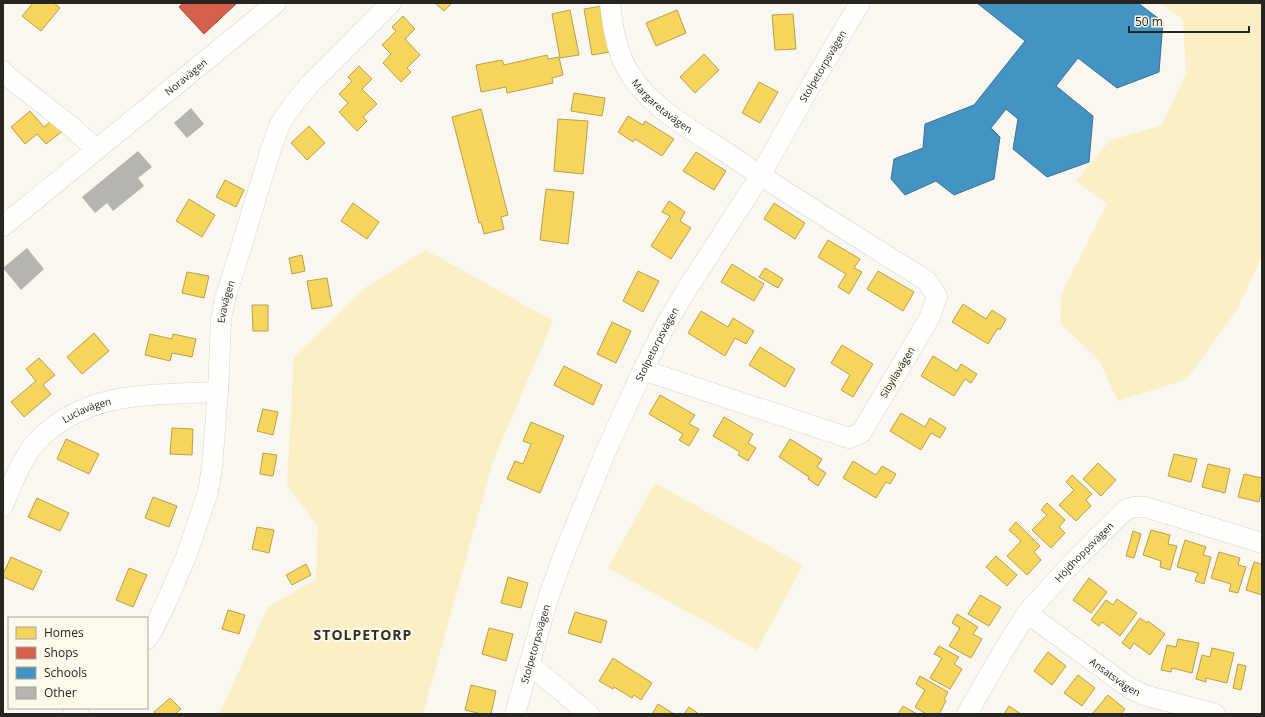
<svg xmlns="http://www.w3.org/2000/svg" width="1265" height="717" font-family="'Open Sans',sans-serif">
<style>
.green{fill:#fbefc5}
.homes{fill:#f6d55c;stroke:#b8a04a}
.shops{fill:#d6604d;stroke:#a14e40}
.schools{fill:#4393c3;stroke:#3a7292}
.building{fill:#b5b4ae}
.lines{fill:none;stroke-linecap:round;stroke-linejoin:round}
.minor-casing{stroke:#d6d5ce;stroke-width:21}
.minor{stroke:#fefefd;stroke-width:20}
.labels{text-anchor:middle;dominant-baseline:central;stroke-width:4;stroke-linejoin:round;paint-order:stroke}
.street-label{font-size:10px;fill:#262520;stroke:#fdf9eb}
.district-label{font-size:14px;font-weight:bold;letter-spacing:1px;fill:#312e23;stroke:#fdf9eb}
</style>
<rect width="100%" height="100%" fill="#f9f7ef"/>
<!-- green -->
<g class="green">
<path d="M1160,3h102v254l-26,54 -49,68 -69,22 -19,-41 -39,-37 2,-30 45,-89 -31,-23 33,-40 53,-16 24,-51 -3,-55z"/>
<path d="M426,250l127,71 -60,140 -70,253h-205l4,-6 46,-101 48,-28 2,-53 -31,-41 7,-128 72,-70z"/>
<path d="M655,483l148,82 -46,85 -149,-82z"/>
</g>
<!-- homes -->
<g class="homes">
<path d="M33,3h21l6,5 -19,23 -19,-15z"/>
<path d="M435,3h17l-8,8z"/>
<path d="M602,6l8,46 -18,3 -8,-46z"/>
<path d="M570,10l9,45 -19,3 -8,-44z"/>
<path d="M677,10l9,23 -30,13 -10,-23z"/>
<path d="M793,14l3,35 -21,1 -3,-35z"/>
<path d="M403,16l12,13 -10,10 15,16 -13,13 4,4 -10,10 -18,-19 8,-9 -9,-9 14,-14 -4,-4z"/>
<path d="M704,54l15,16 -24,23 -15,-16z"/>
<path d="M547,55l1,4 11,-2 4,18 -11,3 1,5 -46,10 -1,-6 -25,5 -5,-27 26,-5 2,5z"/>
<path d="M359,66l13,13 -10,10 15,15 -14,13 4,4 -10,10 -18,-19 9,-9 -9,-9 13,-13 -4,-4z"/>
<path d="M759,82l19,10 -18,31 -18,-10z"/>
<path d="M574,93l31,5 -3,18 -31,-5z"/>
<path d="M481,109l27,106 -7,2 3,12 -20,5 -3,-12 -2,1 -27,-106z"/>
<path d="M30,111l14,16 11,-9 9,12 -18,14 -9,-10 -12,10 -14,-17z"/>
<path d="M628,116l15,9 2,-4 29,18 -12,17 -27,-17 -2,3 -15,-10z"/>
<path d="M558,119l30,2 -5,53 -29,-3z"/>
<path d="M309,126l16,17 -18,17 -16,-17z"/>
<path d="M696,152l30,19 -12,19 -31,-19z"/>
<path d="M225,180l19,10 -8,17 -20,-10z"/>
<path d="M546,189l28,3 -6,52 -28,-4z"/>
<path d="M189,199l26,16 -13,22 -26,-16z"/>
<path d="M669,201l16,11 -5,9 11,7 -20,31 -20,-13 19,-30 -8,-4z"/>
<path d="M353,203l26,19 -12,17 -26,-18z"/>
<path d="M774,203l31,20 -10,16 -31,-20z"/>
<path d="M828,240l32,19 -6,9 8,4 -13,22 -11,-7 8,-13 -28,-17z"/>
<path d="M302,255l3,16 -13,3 -3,-16z"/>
<path d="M732,264l32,20 -10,17 -33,-19z"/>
<path d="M765,268l18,11 -5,9 -19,-11z"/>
<path d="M638,271l21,10 -16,31 -20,-11z"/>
<path d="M878,271l36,21 -11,19 -36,-22z"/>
<path d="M187,272l22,4 -5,22 -22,-5z"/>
<path d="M327,278l5,28 -20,3 -5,-28z"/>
<path d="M963,304l23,15 6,-9 14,9 -6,11 -2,-2 -10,16 -36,-22z"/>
<path d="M252,305h16v26h-15z"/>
<path d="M701,311l27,16 5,-9 21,13 -8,13 -11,-6 -10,18 -37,-23z"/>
<path d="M612,322l19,9 -15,32 -19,-9z"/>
<path d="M94,333l15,18 -27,23 -15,-17z"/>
<path d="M150,334l22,5 1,-5 23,5 -4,18 -20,-4 -2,8 -25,-6z"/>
<path d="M842,345l31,19 -20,33 -12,-7 9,-15 -19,-12z"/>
<path d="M760,347l35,22 -10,18 -36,-22z"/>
<path d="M933,356l24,15 4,-7 16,10 -6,9 -6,-4 -11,17 -33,-20z"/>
<path d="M39,358l16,17 -12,10 8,9 -27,23 -13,-15 25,-21 -10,-12z"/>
<path d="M564,366l38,19 -9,20 -39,-20z"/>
<path d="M660,395l35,20 -6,9 10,5 -10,17 -10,-6 4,-6 -34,-20z"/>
<path d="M263,409l15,3 -5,23 -16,-4z"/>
<path d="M901,413l24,14 5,-9 16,10 -6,10 -9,-5 -10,17 -31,-19z"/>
<path d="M724,417l29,17 -5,9 8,5 -8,13 -10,-6 2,-3 -27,-16z"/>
<path d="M531,422l33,14 -24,57 -33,-14 8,-18 8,3 8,-20 -8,-3z"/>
<path d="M172,428l21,1 -1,26 -22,-1z"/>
<path d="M66,439l33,15 -10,20 -32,-15z"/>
<path d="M790,439l32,20 -5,8 9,6 -8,13 -10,-7 1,-2 -30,-20z"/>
<path d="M263,453l14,2 -4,21 -13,-2z"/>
<path d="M1174,454l23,5 -6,23 -23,-6z"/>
<path d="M853,461l23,14 6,-9 14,8 -6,10 -4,-2 -10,16 -33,-20z"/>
<path d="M1098,463l18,17 -15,16 -18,-17z"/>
<path d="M1208,464l22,5 -5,24 -23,-6z"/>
<path d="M1244,474l18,4v11l-3,13 -21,-5z"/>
<path d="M1072,475l20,19 -6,6 5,6 -15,15 -17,-16 15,-15 -8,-8z"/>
<path d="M153,497l24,9 -8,21 -24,-9z"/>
<path d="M37,498l32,15 -9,18 -32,-14z"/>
<path d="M1047,503l18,17 -6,7 6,6 -14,15 -19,-18 15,-15 -6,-5z"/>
<path d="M1016,522l24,24 -6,6 7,8 -14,15 -20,-19 14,-15 -12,-11z"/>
<path d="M257,527l17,3 -5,23 -17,-4z"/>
<path d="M1151,530l19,5 -2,9 9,2 -7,24 -10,-3 1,-6 -18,-6z"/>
<path d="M1133,531l8,3 -7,24 -8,-2z"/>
<path d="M1185,540l21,7 -3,8 8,2 -7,27 -9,-3 3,-8 -21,-6z"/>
<path d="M1219,552l21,6 -2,7 8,2 -8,26 -9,-2 2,-7 -20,-6z"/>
<path d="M996,556l21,19 -10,11 -21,-19z"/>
<path d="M11,557l31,14 -9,19 -30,-13v-3z"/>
<path d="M1254,562l8,2v31l-16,-5z"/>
<path d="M306,564l5,11 -19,10 -6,-10z"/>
<path d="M129,568l18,7 -14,32 -17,-7z"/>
<path d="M508,577l20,6 -7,25 -20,-5z"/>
<path d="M1089,578l18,14 -16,21 -18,-13z"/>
<path d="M980,595l21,12 -12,19 -21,-12z"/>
<path d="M1117,599l20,14 -17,23 -18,-14 -3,4 -8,-6 15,-20 7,5z"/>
<path d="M228,610l17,5 -6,19 -17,-5z"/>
<path d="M575,612l32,9 -6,22 -33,-10z"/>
<path d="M957,614l21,13 -5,7 9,5 -11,19 -22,-12 11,-18 -8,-5z"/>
<path d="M1140,618l7,5 1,-2 17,13 -15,21 -16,-12 -4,6 -8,-6z"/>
<path d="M489,628l24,6 -7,27 -24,-7z"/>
<path d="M1178,639l21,4 -7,30 -20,-5 -1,4 -10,-2 6,-25 9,2z"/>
<path d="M939,646l20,11 -5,7 8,5 -12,20 -20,-11 12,-20 -8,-4z"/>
<path d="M1212,648l22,5 -7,30 -21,-5v4l-10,-3 6,-24 8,2z"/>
<path d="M1048,652l18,14 -14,19 -18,-14z"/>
<path d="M613,658l39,25 -11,17 -7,-5 -2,3 -18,-11 -1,2 -14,-8z"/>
<path d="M1238,664l8,2 -5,24 -8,-2z"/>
<path d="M1078,675l17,13 -13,18 -18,-13z"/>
<path d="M920,676l28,16 -4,8 2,1 -7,13h-13l-11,-7 10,-17 -9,-6z"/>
<path d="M471,685l25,6 -5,23h-9l-17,-4z"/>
<path d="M1108,695l17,14 -4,5h-27l-1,-1z"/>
<path d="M170,698l11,11 -6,5h-19l-2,-2z"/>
<path d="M658,704l16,10h-22z"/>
<path d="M903,706l14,8h-19z"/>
<path d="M1009,706l12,8h-17z"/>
<path d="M689,707l10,7h-15z"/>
</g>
<!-- shops -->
<path class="shops" d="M183,3h54l-33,31 -25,-27z"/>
<!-- schools -->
<path class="schools" d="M977,3h161l25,19 -4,50 -42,16 -39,-30 -22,28 37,30 -4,46 -42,15 -34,-28 5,-30 -12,-10 -15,19 9,9 -6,42 -40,16 -18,-14 -31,14 -14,-16 3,-20 29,-11 2,-24 49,-19 51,-64z"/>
<!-- building -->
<g class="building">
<path d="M191,108l13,16 -17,14 -13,-15z"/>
<path d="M138,151l14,16 -14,11 6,8 -31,25 -6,-8 -12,10 -13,-16z"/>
<path d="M27,248l17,21 -23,21 -18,-22z"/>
</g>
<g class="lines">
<!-- minor casing -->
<g class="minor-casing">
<g id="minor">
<path id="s1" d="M610,3c3,27 7,54 24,77 22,30 56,49 87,69 67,46 137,88 206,132l10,15 -7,21 -69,116 -12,5 -206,-68"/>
<path d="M3,71l4,5 60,47 29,26"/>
<path id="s2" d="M3,226l273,-223"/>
<path id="s3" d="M3,506c7,-18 15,-37 25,-53 6,-10 16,-19 25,-26 48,-37 108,-32 165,-35"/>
<path id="s4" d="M1027,613l101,74 16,8 71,19"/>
<path id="s5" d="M147,639l6,-9 12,-25 21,-48 22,-65 4,-25 6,-75 3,-72 3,-17 47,-154 9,-25 12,-18 17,-21 82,-82"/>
<path d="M529,664l60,50"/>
<path d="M73,714l6,-6"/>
<path id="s6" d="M515,714l34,-119 17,-46 40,-98 37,-81 21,-42 23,-39 73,-113 43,-77 57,-96"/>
<path id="s7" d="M967,714l35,-61 25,-40 47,-52 51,-51 9,-3h11l117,36"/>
</g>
</g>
<!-- minor -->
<use href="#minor" class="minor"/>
</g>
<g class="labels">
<!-- street labels -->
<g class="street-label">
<text stroke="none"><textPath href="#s6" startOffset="721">Stolpetorpsvägen</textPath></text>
<text stroke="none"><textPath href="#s2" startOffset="236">Noravägen</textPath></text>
<text stroke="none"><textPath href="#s1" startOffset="120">Margaretavägen</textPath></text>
<text stroke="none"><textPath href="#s5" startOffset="351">Evavägen</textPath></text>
<text stroke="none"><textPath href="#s6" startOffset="397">Stolpetorpsvägen</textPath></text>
<text transform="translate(897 372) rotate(-59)">Sibyllavägen</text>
<text stroke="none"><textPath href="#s3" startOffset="133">Luciavägen</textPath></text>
<text stroke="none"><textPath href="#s7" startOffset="201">Höjdhoppsvägen</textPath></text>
<text stroke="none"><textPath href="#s6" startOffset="73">Stolpetorpsvägen</textPath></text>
<text stroke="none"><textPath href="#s4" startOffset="109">Ansatsvägen</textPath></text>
</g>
<!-- district labels -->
<g class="district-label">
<text x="363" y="634">STOLPETORP</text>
</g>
</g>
<!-- border -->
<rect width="1265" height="717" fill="none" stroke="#262520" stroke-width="8"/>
<!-- legend -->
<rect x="8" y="617" width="140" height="92" fill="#fdf9eb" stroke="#a7a49a"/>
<rect x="16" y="627" width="20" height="12" fill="#f6d55c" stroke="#a7a49a"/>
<text x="44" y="637" font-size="12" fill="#262520">Homes</text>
<rect x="16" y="647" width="20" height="12" fill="#d6604d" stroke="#a7a49a"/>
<text x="44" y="657" font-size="12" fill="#262520">Shops</text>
<rect x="16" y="667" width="20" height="12" fill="#4393c3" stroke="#a7a49a"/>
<text x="44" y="677" font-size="12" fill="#262520">Schools</text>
<rect x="16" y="687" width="20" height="12" fill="#b5b4ae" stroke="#a7a49a"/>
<text x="44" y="697" font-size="12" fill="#262520">Other</text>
<!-- scale -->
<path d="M1129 26v6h120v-6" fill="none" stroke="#262520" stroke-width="2"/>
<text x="1135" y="26" font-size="12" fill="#262520" stroke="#fdf9eb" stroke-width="3" paint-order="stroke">50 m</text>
</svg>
